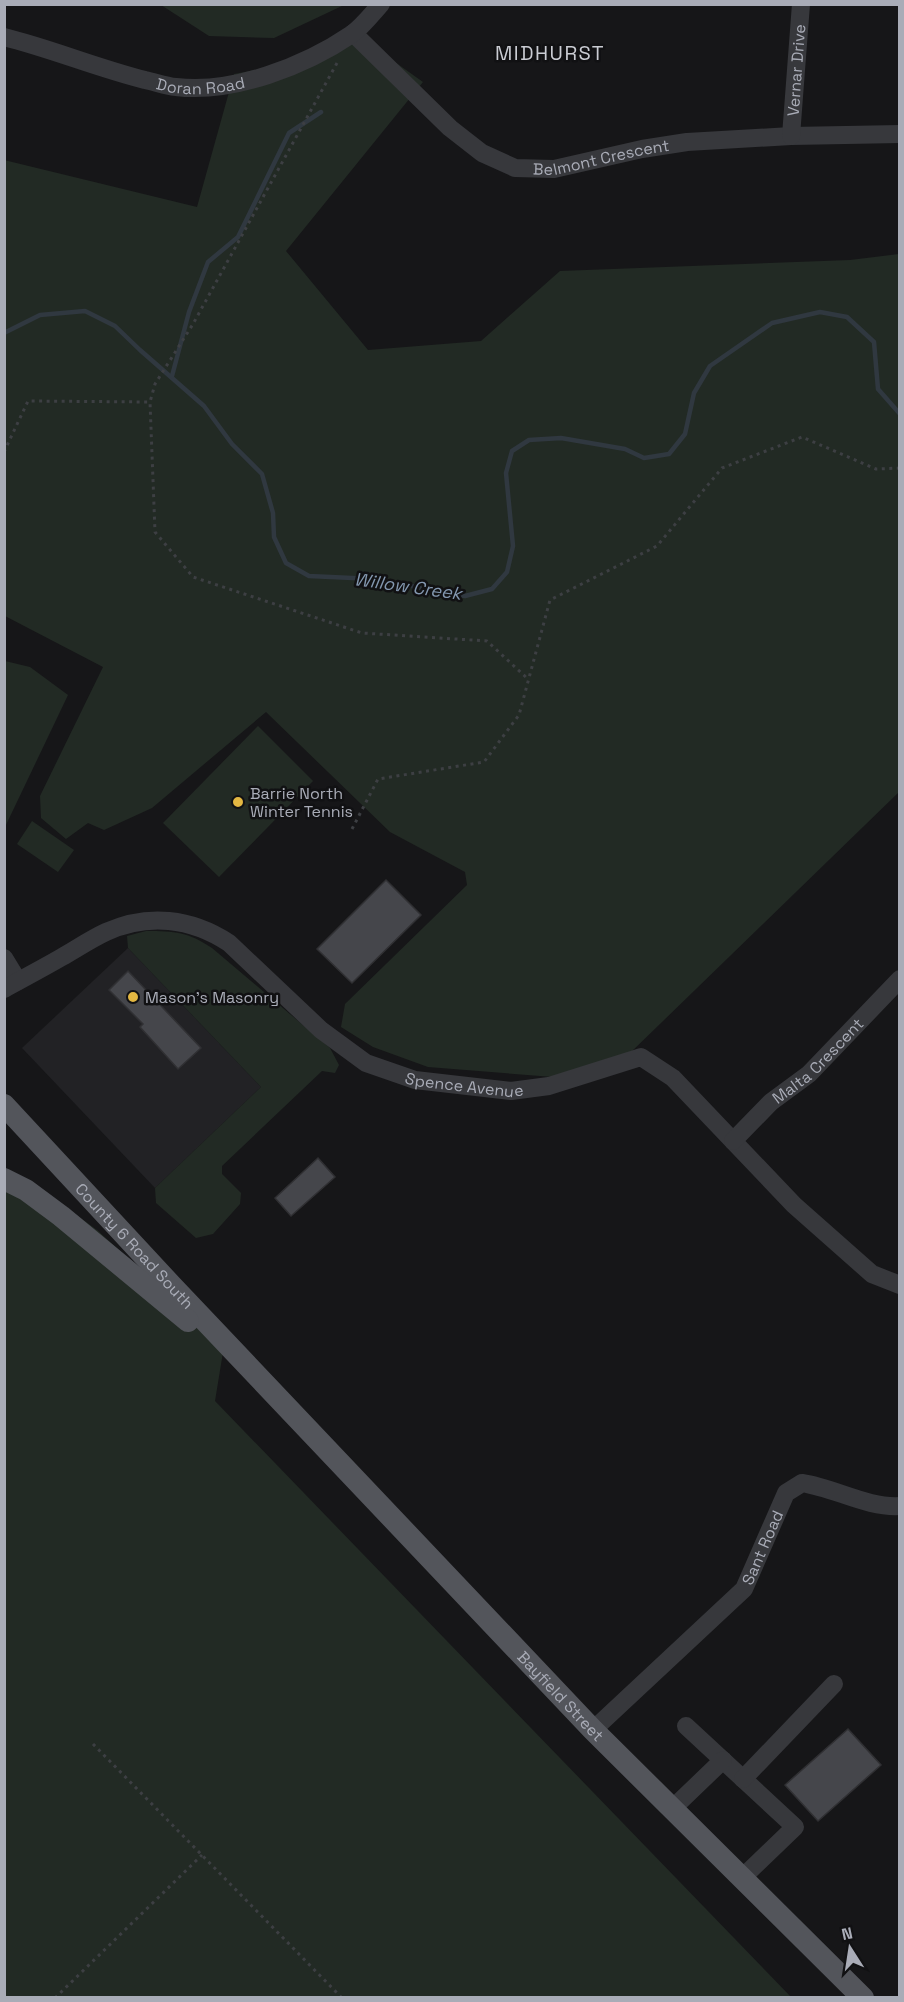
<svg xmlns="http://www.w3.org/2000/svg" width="904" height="2002" font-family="'Space Grotesk',sans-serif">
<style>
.built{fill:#222225}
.green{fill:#222a24}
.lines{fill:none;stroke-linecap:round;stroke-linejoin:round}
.stream{stroke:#303840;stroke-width:4.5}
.building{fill:#45464b;stroke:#303033;stroke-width:1.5}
.path{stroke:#3d3f43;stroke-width:3;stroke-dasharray:3 4.5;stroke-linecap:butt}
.minor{stroke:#37383c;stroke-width:18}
.major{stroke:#53555b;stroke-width:22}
.poi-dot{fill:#e3b742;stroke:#111113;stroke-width:2}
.labels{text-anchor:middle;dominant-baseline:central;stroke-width:5;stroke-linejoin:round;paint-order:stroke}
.street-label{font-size:16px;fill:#a9acb7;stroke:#111113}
.poi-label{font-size:16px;fill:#a9acb7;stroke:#111113;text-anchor:start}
.water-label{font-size:18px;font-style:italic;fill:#8397af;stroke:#111113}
.quarter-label{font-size:20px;letter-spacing:1.5px;fill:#caccd3;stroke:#111113}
</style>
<rect width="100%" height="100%" fill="#161618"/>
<!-- built -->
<path class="built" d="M128,948l133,139 -106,101 -133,-140z"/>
<!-- green -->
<g class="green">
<path d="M161,5h183l-70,33 -65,-2z"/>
<path d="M354,33l69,49 -137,169 82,99 113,-9 79,-70 290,-11 49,-6v538l-271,263 -75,22 -125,-10 -55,-20 -32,-20 4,-23 122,-119 -2,-13 -75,-40 -124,-120 -114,96 -48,22 -16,-7 -22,16 -25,-21 -1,-22 63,-129 -98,-51 -1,-456 193,47 37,-133 42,-8z"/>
<path d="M5,661l25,6 38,28 -63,132z"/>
<path d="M258,726l55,55 -94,96 -56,-54z"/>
<path d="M32,821l42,29 -16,22 -41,-28z"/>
<path d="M146,931c29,0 42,1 66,17l118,100 9,17 -4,8 -13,-2 -100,95v8l19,19 -1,11 -27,30 -17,4 -40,-35 -1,-15 106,-101 -133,-139 -1,-12z"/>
<path d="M5,1189l43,5 49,36 127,116 -9,55 576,596 -786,1z"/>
</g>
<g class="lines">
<!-- stream -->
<g class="stream">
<path d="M4,333l36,-18 45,-4 30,15 25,24 64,56 28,38 30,30 11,39 1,24 12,26 23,13 65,3 91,17 27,-7 15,-17 6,-26 -7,-73 6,-22 17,-11 32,-2 64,11 19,9 25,-4 16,-20 9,-41 16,-27 62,-43 48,-11 27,5 27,25 4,47 22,25"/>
<path d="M172,376l17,-64 19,-50 30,-25 51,-104 32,-21"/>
</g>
</g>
<!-- building -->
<g class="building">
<path d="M386,880l35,35 -69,68 -35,-34z"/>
<path d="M128,971l73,77 -23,21 -38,-42 3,-3 -34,-34z"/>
<path d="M318,1158l17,19 -44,39 -16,-18z"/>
<path d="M848,1729l33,36 -63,56 -33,-36z"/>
</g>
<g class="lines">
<!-- path -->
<g class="path">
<path d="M337,63l-144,261 -38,60 -5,18 5,130 38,45 169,56 125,8 42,39"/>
<path d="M4,452l24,-51 122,1"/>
<path d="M352,829l26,-50 106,-17 35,-47 31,-115 107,-54 65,-78 80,-31 74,32 24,-1"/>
<path d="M93,1744l249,254"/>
<path d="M55,1998l147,-143"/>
</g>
<!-- minor -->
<g class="minor">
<path id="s1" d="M353,33l97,95 32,25 33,15 39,1 88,-20 45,-7 104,-6 109,-2"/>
<path id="s2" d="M4,37c48,12 93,31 141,43 10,2 20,6 31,7 57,7 129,-21 176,-53 11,-8 20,-20 29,-30"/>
<path id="s3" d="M791,136l10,-132"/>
<path d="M4,958l14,23"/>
<path id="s4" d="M4,989c20,-11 39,-21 58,-32 14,-8 29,-18 44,-25 42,-19 85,-14 123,11l92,87 45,33 49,17 96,11 38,-5 92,-29 32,21 121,127 78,69 28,11"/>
<path id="s5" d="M733,1141l38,-39 38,-28 91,-95"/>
<path d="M686,1726l109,101 -53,51"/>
<path id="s6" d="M593,1730l151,-141 42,-96 16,-10c33,5 65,25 98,23"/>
<path d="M743,1779l91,-95"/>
<path d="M672,1809l51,-49"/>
</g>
<!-- major -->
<g class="major">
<path id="s7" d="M4,1105l168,181 421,444 270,268"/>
<path d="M4,1179l22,11 35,26 127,105"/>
</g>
</g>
<!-- markers -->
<g class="poi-dot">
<circle cx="238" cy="802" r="6"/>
<circle cx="133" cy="997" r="6"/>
</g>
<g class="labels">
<!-- street labels -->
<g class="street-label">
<text stroke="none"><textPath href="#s3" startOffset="66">Vernar Drive</textPath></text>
<text stroke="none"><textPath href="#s2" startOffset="204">Doran Road</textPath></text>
<text stroke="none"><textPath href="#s1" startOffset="300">Belmont Crescent</textPath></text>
<text stroke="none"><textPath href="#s5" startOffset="117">Malta Crescent</textPath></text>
<text stroke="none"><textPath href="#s4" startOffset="530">Spence Avenue</textPath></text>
<text stroke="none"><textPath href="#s7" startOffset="192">County 6 Road South</textPath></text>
<text stroke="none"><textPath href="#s6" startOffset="252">Sant Road</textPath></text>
<text stroke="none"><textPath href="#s7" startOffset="812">Bayfield Street</textPath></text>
</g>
<!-- poi labels -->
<g class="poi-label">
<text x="250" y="793">Barrie North<tspan x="250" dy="18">Winter Tennis</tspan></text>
<text x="145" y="997">Mason's Masonry</text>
</g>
<!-- water labels -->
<g class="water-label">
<text transform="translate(408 586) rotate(8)">Willow Creek</text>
</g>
<!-- quarter labels -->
<g class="quarter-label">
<text x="550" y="53">MIDHURST</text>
</g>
</g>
<!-- border -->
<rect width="904" height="2002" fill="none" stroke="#a9acb7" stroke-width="12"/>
<!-- north arrow -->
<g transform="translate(850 1948) rotate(348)" stroke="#111113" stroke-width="4.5" paint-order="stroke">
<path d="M0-4.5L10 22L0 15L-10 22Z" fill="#a9acb7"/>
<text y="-9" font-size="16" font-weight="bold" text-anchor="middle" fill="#a9acb7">N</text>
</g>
</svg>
